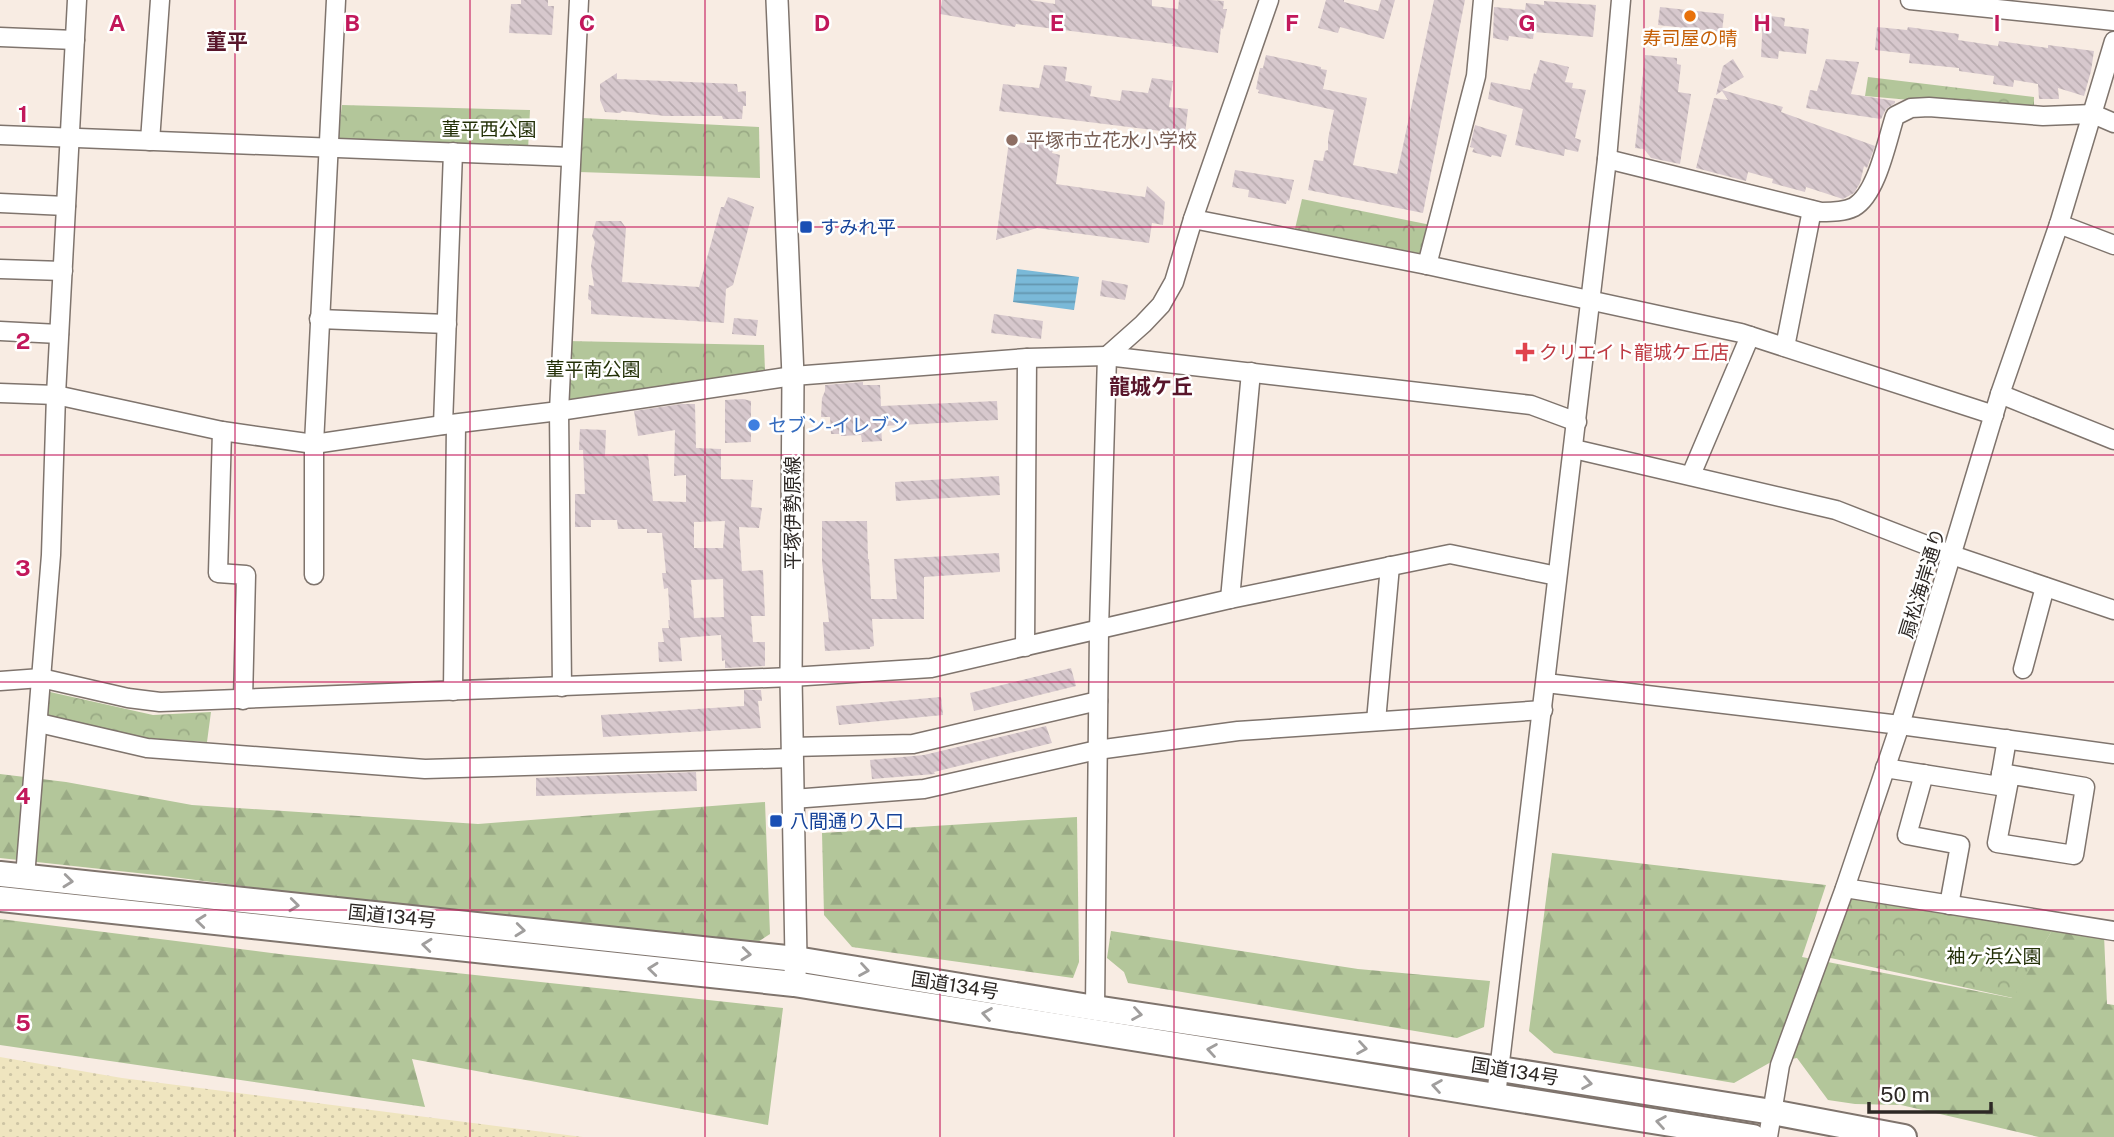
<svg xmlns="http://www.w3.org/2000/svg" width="2114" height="1137" font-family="'Public Sans','Noto Sans JP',sans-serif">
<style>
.forest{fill:url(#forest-firs)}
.sand{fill:url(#sand-dots)}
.park{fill:url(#park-crowns)}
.water{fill:url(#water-rules)}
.building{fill:url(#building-back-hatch);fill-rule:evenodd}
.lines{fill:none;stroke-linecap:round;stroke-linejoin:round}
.minor-casing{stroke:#7f746d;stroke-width:21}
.major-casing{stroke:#7f746d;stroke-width:24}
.highway-casing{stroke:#7f746d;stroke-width:28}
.minor{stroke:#fff;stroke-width:18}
.major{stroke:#fff;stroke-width:21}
.highway{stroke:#fff;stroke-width:24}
.oneway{stroke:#a09e9d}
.grid{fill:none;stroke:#c2185b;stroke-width:2;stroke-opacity:0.55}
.food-dot{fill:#e8710a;stroke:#fff;stroke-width:2.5}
.education-dot{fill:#8d6e63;stroke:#fff;stroke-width:2.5}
.transit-dot{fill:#1a4fb4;stroke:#fff;stroke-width:2.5}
.health-dot{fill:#e0444e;stroke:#fff;stroke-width:2.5}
.shop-dot{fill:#3f7fe0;stroke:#fff;stroke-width:2.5}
.labels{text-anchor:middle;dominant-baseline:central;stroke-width:5;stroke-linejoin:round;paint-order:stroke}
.food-label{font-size:19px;fill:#c56008;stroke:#fff}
.park-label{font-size:19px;fill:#243108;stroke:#fff}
.education-label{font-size:19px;fill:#785e54;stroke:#fff;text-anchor:start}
.transit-label{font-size:19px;fill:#164399;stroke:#fff;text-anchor:start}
.health-label{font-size:19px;fill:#be3a42;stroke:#fff;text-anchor:start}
.shop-label{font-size:19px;fill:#366cbe;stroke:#fff;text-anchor:start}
.street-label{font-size:19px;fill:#2d2825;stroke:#fff}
.neighbourhood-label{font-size:21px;font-weight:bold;fill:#58152a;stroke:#fff}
.grid-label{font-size:23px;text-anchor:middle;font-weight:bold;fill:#c2185b;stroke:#fff;stroke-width:5;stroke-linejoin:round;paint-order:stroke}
</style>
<defs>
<pattern id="forest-firs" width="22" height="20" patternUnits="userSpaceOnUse" patternTransform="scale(1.75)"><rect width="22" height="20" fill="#b3c69a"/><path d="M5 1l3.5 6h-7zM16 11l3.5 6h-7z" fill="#9aaa85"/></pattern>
<pattern id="sand-dots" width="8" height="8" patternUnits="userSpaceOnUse" patternTransform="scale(1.75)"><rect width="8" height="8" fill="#efe5bf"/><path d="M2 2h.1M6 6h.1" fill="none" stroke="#cdc4a4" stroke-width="1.8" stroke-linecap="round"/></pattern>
<pattern id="park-crowns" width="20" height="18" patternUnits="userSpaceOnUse" patternTransform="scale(1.75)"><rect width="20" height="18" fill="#b3c69a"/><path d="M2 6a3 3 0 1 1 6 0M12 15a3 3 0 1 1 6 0" fill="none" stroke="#9aaa85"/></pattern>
<pattern id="water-rules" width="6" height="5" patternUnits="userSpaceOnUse" patternTransform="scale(1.75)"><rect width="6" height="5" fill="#7ab9d8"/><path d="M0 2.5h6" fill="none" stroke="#6496af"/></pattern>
<pattern id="building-back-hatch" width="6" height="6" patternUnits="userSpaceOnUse" patternTransform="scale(1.75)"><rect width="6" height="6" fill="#d7c8cd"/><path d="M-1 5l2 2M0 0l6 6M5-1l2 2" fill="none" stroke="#b9acb0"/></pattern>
</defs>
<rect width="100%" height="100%" fill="#f8ece3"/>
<!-- forest -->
<g class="forest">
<path d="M0,774l66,8 126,23 286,19 287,-22 5,132 -20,13 -99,-8 -486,-63 -165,-18z"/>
<path d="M1077,817l2,145 -6,16 -221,-31 -28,-32 -2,-82z"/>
<path d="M1552,853l274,32 -24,72 210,41 42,-71 50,8 3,69 7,1v132h-75l-138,-32 -46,-1 -27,-4 -31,-42 -26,4 -37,21 -180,-30 -25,-22z"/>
<path d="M0,919l279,35 504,54 -15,117 -356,-66 13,48 -425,-62z"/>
<path d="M1111,931l247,38 132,12 -6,46 -27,11 -329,-55 -4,-11 -17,-14z"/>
</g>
<!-- sand -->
<path class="sand" d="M0,1057l122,21 461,59h-583z"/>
<!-- park -->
<g class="park">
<path d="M1868,77l166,20v14l-169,-15z"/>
<path d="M342,105l188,5 -2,40 -191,-7z"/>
<path d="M582,118l177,9 1,51 -181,-6z"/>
<path d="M1302,199l129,26 -3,34 -134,-26z"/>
<path d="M567,341l197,4 1,26 -201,31z"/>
<path d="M50,692l103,23 58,-3 -4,30 -61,-4 -99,-22z"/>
<path d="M1847,894l207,33 -41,71 -187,-41z"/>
</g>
<!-- water -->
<path class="water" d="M1017,269l62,8 -5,33 -61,-8z"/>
<!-- building -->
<g class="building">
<path d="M521,0h27v6h6l-2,29 -43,-2 2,-29h10z"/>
<path d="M942,0h88l25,4v-4h97v6l26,3 1,-9h32l13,1 -1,8h4l-4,20 -2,-1 -3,25 -46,-7 1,-2 -157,-20 -1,3 -75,-13z"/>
<path d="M1326,0h18v2l34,9 3,-11h14l-11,39 -44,-12 -2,6 -20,-5z"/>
<path d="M1434,0h31l-42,213 -115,-23 6,-30 9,1 2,-10 3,-1v-11l6,-29 -76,-17 1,-3 -3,-1 4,-21h3l3,-13 55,12v2l6,1 -4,19 44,9 -14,67 44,9z"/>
<path d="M1544,1l52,4 -3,32 -59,-5 -1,7 -24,-3 -1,5 -15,-3 1,-31 31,3 1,-7 18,2z"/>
<path d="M1660,7l64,7 -2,18 -64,-7z"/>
<path d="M1763,15l22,3 -1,8 25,3 -3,25 -27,-3 -1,8 -17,-2z"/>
<path d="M1877,27l30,3 1,-3 51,7 -1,6 40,6 1,-5 49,7v-3l46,6 -3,20 -7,25 -26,-8 1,11h-20l-1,-15 -24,-4 -1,7 -20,-3 1,-8 -35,-5v-3l-50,-5 1,-9 -35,-4z"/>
<path d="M1645,55l32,3v6l4,1 -3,27 13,2 -11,70 -29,-6 -7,-9 -9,-1z"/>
<path d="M1733,59l11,18 -22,13 61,17 -2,5 94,34 -8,22 -3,-2 -4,17 -6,10 -11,6 -37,-12 -1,5 -33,-9 1,-4 -25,-7 -2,9 -50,-13 18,-70 14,2 -6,-9 -6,4 7,-29z"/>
<path d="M1826,59l33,3 -8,32 44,7v2l-9,6 -5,10 -75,-11 4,-18 7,1z"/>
<path d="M1540,60l29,7 -4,15 8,1 -1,5 14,2 -11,48 6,2 -3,12 -13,-3 -1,7 -49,-11 8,-36 -35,-10 3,-17 39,8 4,-17 2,1z"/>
<path d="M1044,65l23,2 -2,14 27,5 -2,10 30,5 2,-11 26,3 4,-15 21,3 -4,26 19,2 -3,25 -186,-23 4,-27 36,4z"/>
<path d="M617,73v6l120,5 1,8 8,-1v15h-3l-1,13h-19l-1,-3h-57l-43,-5 -2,2 -15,-1 -5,-12v-16z"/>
<path d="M1475,125l32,10 -6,22 -9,-2 -1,2 -19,-5 2,-4 -4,-1z"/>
<path d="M1057,136l-5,17 8,2 -4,29 89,13 2,-11 18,16 -2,23 -11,-2 -3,20 -112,-15 -41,12 13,-99 30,4z"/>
<path d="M1235,170l59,10 -5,21 -2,-1 -1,4 -38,-7 1,-7 -17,-3z"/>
<path d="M728,197l26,10 -21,78 -7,4 -2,34 -133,-9v-13l-3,-2 1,-14 5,1 -3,-20 4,-24 -3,-6 4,-15h25l5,7 -4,54 77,5 22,-80h3z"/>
<path d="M1102,280l26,5 -3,15 -25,-4z"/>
<path d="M994,314l49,7 -2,18 -50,-6z"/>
<path d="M734,318l24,2 -2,16 -24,-2z"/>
<path d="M863,382v3h17l1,21 116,-5 1,19 -117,6 1,15 -20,1 -1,-7 -20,1v-2h-10l-1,-17h-9l1,-19 3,-7v-6z"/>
<path d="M743,399l8,2v41l-26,1v-43z"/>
<path d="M681,404h14l1,44 25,1v30l32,1 -2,27 11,1 -3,20 -20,-1 3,44 21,-1 2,46h-14l2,26h12v24l-40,2v-8l-3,1 -1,-26 -41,3 2,23 -23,1 -1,-20h6l-2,-14h7l-1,-8h2l-2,-32 -4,1 -2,-16h4l-4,-40h-15v-4h-29l-1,-9h-26v7h-16v-33h10l-2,-44h-4l1,-21 26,1 -1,26 43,-2 5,47 33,1v-27l-12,1 1,-46 -37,6 -4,-25zM725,521l-2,27h-29v-26zM723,579l1,38 -30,1 -3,-38z"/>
<path d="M999,476l1,19 -104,6 -1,-19z"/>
<path d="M822,521h45l1,38h1l2,40h26l-3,-40 105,-6 1,19 -76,5v42h-52l2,27 -4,1v2l-45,2 -2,-29h6l-7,-60z"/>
<path d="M1071,668l5,18 -102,25 -4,-18z"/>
<path d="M744,690h17l1,11h-4l3,27 -158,9 -2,-22 143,-9z"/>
<path d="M941,697l2,18 -104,10 -3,-19z"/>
<path d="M1046,726l6,17 -118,29 1,2 -63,5 -2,-19 54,-5z"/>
<path d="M696,772l1,19 -161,5v-18z"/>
</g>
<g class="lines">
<!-- minor casing -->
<g class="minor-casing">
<g id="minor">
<path d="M1910,0l204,21"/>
<path d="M0,37l75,3"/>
<path d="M0,135l570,22"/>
<path d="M150,141l10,-141"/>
<path d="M1607,159l214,53c11,0 23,0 33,-5 23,-13 33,-67 41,-91l16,-8 18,-1 114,9 50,-2 21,9"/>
<path d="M0,203l66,3"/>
<path d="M1193,219l234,46 314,68 253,82"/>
<path d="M2059,224l55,21"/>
<path d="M1427,265l49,-189 7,-76"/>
<path d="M0,269l63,2"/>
<path d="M319,319l128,5"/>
<path d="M0,331l59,3"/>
<path d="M1785,347l27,-137"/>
<path d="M0,393l56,2 166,36 92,13 129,-19 116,-14 234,-35 234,-18 80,-2 424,49 46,17"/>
<path d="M2000,394l114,46"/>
<path d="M443,425l10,-273"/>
<path d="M222,431l-4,142 28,2 -3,125"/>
<path d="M1574,449l262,61 116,45 162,55"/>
<path d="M1691,475l59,-139"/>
<path d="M314,575v-131l22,-444"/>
<path d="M1230,599l21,-227"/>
<path d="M1025,647l2,-289"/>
<path d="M2023,669l22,-82"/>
<path d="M0,681l41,-3 87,20 32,4 631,-25 140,-9 299,-69 220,-45 107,22"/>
<path d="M1546,683l354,42 214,29"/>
<path d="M562,687l-3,-276 20,-411"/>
<path d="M453,691l3,-266"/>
<path d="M1376,721l14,-155"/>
<path d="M39,723l108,25 278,21 367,-11"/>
<path d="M792,747l121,-3 185,-43"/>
<path d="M1885,768l114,18 8,-47"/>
<path d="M2001,773l84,14 -11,68 -77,-12 13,-68"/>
<path d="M1924,774l-17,61 53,10 -11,60"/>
<path d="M793,799l131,-10 173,-39 141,-19 305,-21"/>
<path d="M25,877l26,-322 5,-160 21,-395"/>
<path d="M1845,888l269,43"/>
<path d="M1095,1008l4,-378 8,-274 36,-32 18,-19 13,-23 19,-63 76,-219"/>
<path d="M1496,1096l111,-937 14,-159"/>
<path d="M1768,1137l12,-72 65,-177 55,-163 100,-331 59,-170 55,-183"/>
</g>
</g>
<!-- major casing -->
<g class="major-casing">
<path id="major" d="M777,0l16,376 -2,301 5,282 -1,15"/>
</g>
<!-- highway casing -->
<g class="highway-casing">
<g id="highway">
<path d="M0,874l796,85 299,49 405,61 272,43 132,25"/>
<path d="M0,899l794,85 959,153"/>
</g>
</g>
<!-- minor -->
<use href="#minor" class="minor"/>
<!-- major -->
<use href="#major" class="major"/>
<!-- highway -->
<use href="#highway" class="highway"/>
</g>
<!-- one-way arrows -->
<defs><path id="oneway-chevron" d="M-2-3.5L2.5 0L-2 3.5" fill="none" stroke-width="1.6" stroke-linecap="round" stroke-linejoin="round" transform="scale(1.75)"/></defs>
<g class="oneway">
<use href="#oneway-chevron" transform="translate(68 881) rotate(6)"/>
<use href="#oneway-chevron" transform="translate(294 905) rotate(6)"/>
<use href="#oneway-chevron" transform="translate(201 921) rotate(-174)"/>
<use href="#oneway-chevron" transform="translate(520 930) rotate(6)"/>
<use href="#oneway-chevron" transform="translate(427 945) rotate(-174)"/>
<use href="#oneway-chevron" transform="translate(746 954) rotate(6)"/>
<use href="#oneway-chevron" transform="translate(653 969) rotate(-174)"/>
<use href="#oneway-chevron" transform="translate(864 970) rotate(9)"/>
<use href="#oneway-chevron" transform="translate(987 1014) rotate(-171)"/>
<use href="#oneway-chevron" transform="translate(1137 1014) rotate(9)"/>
<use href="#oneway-chevron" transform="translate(1362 1048) rotate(9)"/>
<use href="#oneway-chevron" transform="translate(1212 1050) rotate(-171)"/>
<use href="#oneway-chevron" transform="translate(1587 1083) rotate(9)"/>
<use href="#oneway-chevron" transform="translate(1437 1086) rotate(-171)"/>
<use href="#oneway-chevron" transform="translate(1661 1122) rotate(-171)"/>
</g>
<!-- grid -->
<path class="grid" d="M235,0v1137M470,0v1137M705,0v1137M940,0v1137M1174,0v1137M1409,0v1137M1644,0v1137M1879,0v1137M0,227h2114M0,455h2114M0,682h2114M0,910h2114"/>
<!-- markers -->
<circle class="food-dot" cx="1690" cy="16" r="7"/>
<circle class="education-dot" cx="1012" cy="140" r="7"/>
<g class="transit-dot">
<rect x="799" y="220" width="14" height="14" rx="3.5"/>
<rect x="769" y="814" width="14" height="14" rx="3.5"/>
</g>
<path class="health-dot" d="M1521.5 341.5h7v7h7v7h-7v7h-7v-7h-7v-7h7z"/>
<circle class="shop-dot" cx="754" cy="425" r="7"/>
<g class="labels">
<!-- food labels -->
<g class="food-label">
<text x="1690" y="38">寿司屋の晴</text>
</g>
<!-- park labels -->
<g class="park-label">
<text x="489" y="129">菫平西公園</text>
<text x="593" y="369">菫平南公園</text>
<text x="1994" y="956">袖ヶ浜公園</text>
</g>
<!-- education labels -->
<g class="education-label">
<text x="1026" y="140">平塚市立花水小学校</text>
</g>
<!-- transit labels -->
<g class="transit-label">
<text x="820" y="227">すみれ平</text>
<text x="790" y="821">八間通り入口</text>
</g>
<!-- health labels -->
<g class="health-label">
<text x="1539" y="352">クリエイト龍城ケ丘店</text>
</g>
<!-- shop labels -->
<g class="shop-label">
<text x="768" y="425">セブン-イレブン</text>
</g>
<!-- street labels -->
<g class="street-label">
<text transform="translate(792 513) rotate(-90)">平塚伊勢原線</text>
<text transform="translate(1922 583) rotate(-73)">扇松海岸通り</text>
<text transform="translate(392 916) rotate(6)">国道134号</text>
<text transform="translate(955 985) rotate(9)">国道134号</text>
<text transform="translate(1515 1071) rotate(9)">国道134号</text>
</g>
<!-- neighbourhood labels -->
<g class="neighbourhood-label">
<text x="227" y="41">菫平</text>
<text x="1151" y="386">龍城ケ丘</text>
</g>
</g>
<g class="grid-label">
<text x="117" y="31">A</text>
<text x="352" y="31">B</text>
<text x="587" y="31">C</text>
<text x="822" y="31">D</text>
<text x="1057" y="31">E</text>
<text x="1292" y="31">F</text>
<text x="1527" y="31">G</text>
<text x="1762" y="31">H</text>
<text x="1997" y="31">I</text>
<text x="23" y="122">1</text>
<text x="23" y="349">2</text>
<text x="23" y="576">3</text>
<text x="23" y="804">4</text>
<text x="23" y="1031">5</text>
</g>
<!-- scale -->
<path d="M1869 1102v10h122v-10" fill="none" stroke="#2d2825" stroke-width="3.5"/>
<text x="1880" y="1102" font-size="21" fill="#2d2825" stroke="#ffffff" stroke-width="5" paint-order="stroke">50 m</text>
</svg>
